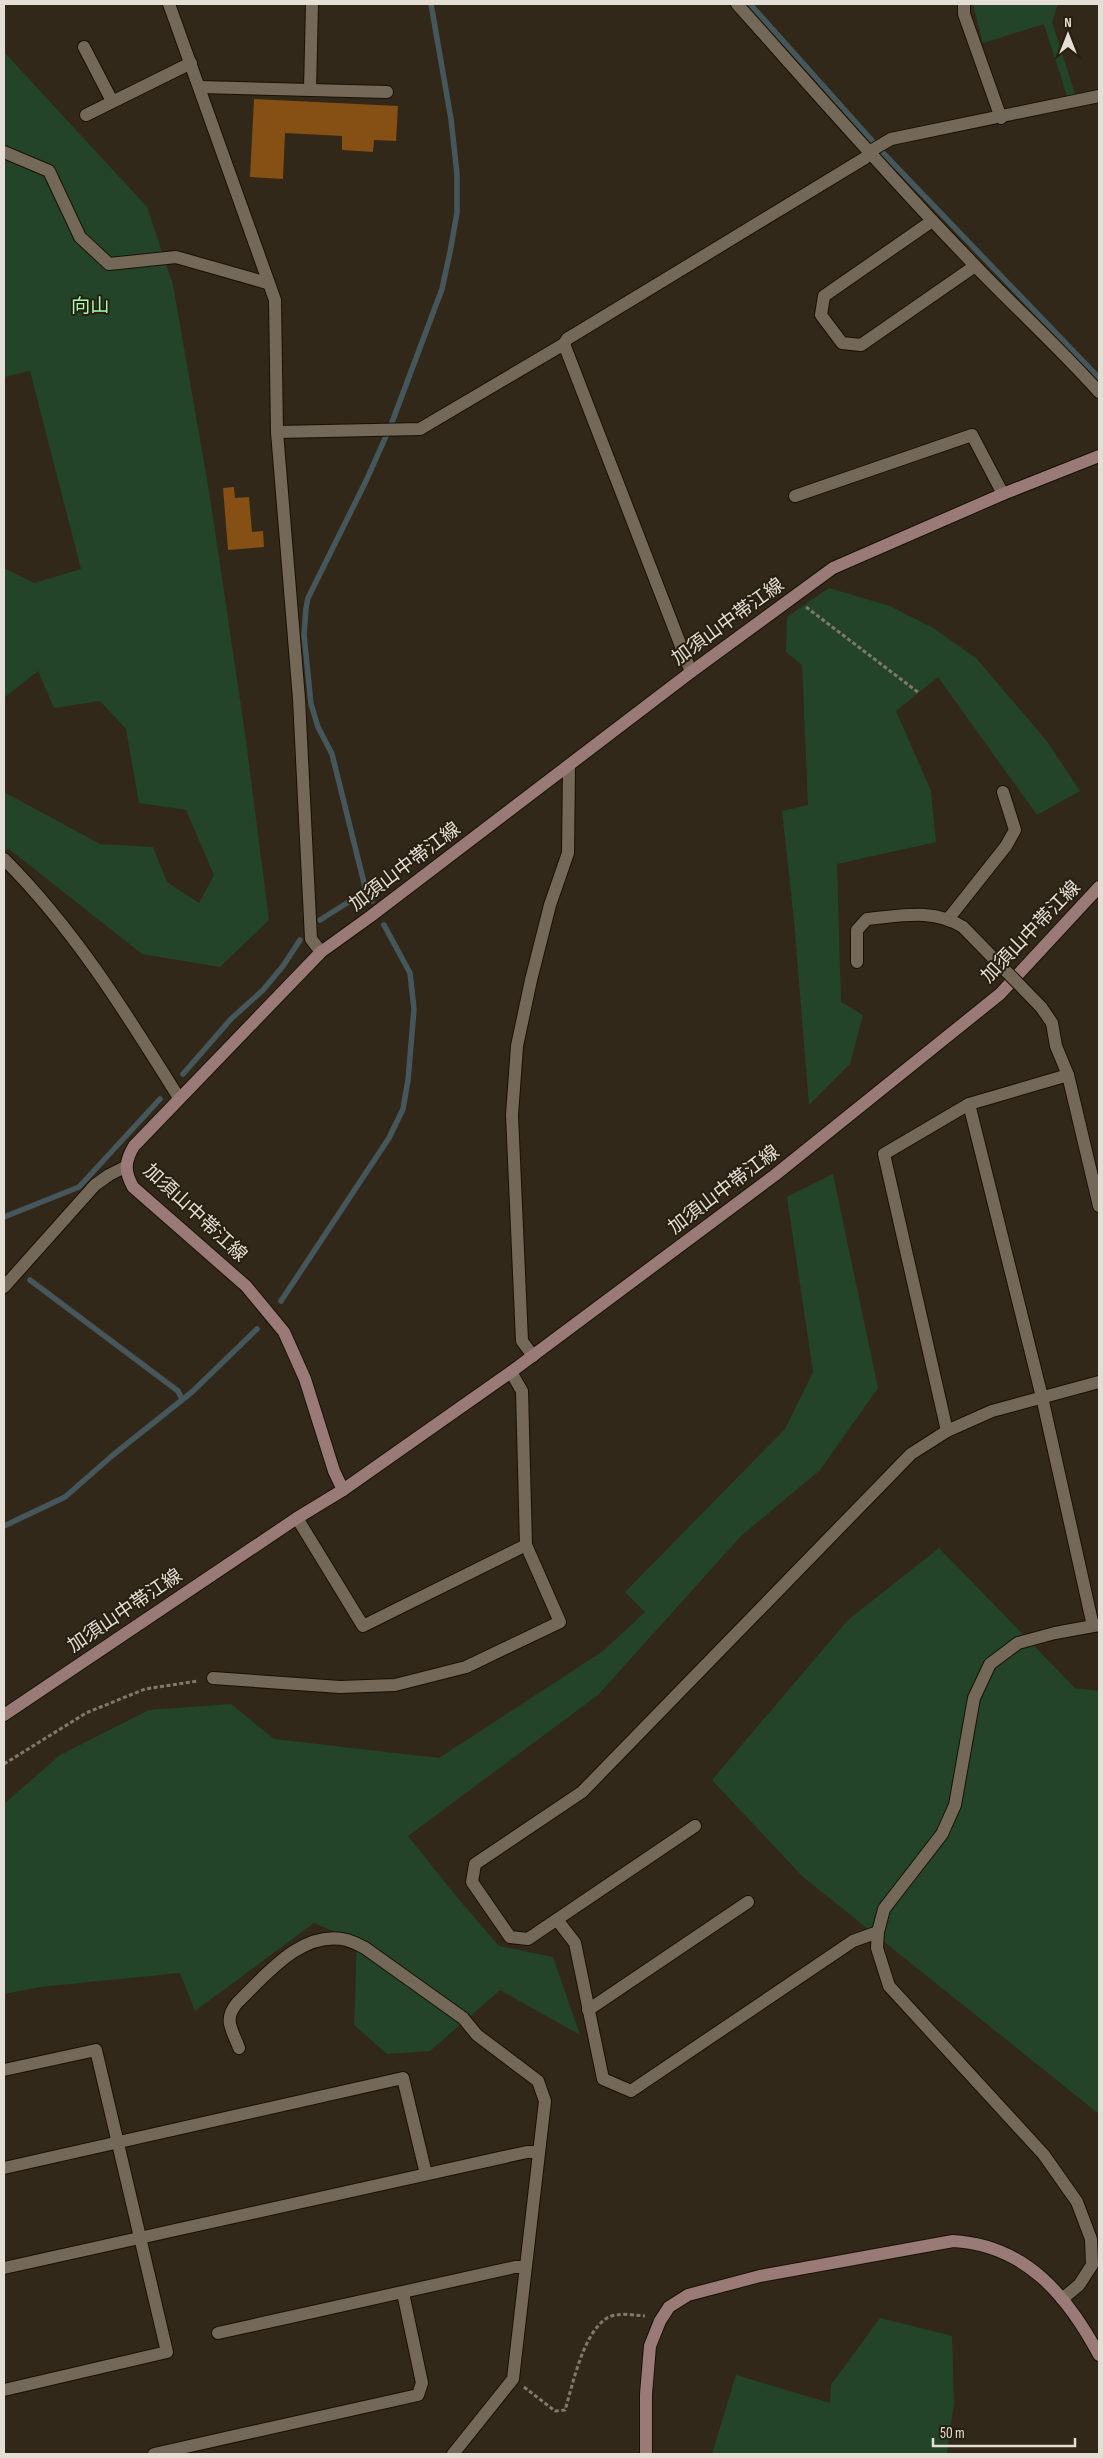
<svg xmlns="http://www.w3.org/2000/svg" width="1103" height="2458" font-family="'Sofia Sans Condensed','Noto Sans JP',sans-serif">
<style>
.green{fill:#234429}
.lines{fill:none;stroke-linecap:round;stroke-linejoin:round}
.stream{stroke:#46575c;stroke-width:5.5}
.building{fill:#864f13}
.street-casing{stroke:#191104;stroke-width:14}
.secondary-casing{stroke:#191104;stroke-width:14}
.path{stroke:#81796d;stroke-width:3;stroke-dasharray:4 2.5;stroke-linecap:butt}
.street{stroke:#746958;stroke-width:12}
.secondary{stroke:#997a77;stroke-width:12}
.street-bridge-casing{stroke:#191104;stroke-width:14;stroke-linecap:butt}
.street-bridge{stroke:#746958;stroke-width:12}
.labels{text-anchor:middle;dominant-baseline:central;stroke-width:4;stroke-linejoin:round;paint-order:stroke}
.park-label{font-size:19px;fill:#a2fab0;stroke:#271f0f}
.street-label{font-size:19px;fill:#e4ded4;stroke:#271f0f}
</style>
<rect width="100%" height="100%" fill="#312819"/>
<!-- green -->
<g class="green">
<path d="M973,4h85l-6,18 23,72 -8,2 -23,-72 -61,19z"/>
<path d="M4,52l143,155 26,78 36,206 36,242 24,187 -49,47 -78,-13 -133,-105 -5,1v-58l96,52 53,3 14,35 32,21 15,-28 -28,-65 -47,-7 -13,-74 -26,-28 -46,7 -16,-37 -34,27v-130l30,15 47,-14 -51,-198 -26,6z"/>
<path d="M829,588l61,18 43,22 43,30 70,82 34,51 -43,24 -99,-138 -42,34 35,80 5,51 -99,22 4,138 22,13 -13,49 -41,41 -15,-185 -12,-109 26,-6 -6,-140 -16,-13 1,-35z"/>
<path d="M833,1174l45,214 -58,82 -79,66 -143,159 -190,141 48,60 43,50 54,11 27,78 -80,-45 -70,61 -43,3 -33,-29 3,-84 -43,-18 -119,88 -15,-38 -140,14 -36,7v-190l56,-49 89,-45 82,-6 43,35 165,19 164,-107 42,-39 -20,-20 160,-163 28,-57 -26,-175z"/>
<path d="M939,1548l136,140 24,3v423l-297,-238 -90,-96 136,-160z"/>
<path d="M880,2318l72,18 2,67 -7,51h-235l24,-79 94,28 1,-18z"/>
</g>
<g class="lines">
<!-- stream -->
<g class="stream">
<path d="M750,4l134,150 215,224"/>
<path d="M372,901l-6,-10 -34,-137 -14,-27 -7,-23 -7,-69 2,-27 2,-10 58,-117 25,-56 51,-136 8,-37 7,-39v-39l-6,-55 -20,-115"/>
<path d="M320,920l46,-29"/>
<path d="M183,1074l48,-55 32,-29 20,-24 17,-26"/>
<path d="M4,1217l75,-30 81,-88"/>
<path d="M30,1280l148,111 4,8"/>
<path d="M281,1301l108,-163 14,-29 5,-29 6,-71 -4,-36 -26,-48"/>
<path d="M4,1526l61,-29 48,-42 79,-63 65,-63"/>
</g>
</g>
<!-- building -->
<g class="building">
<path d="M254,99l144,7 -2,35 -22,-1 -1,12 -31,-2v-14l-57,-3 -2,46 -33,-2z"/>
<path d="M234,487l1,11 14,-1 3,35 11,-1 1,16 -36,3 -5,-62z"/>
</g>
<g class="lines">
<!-- street casing -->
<g class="street-casing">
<g id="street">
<path d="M169,4l106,296 2,132 22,267 12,240 10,13"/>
<path d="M737,4c75,84 149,169 227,250 44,47 92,90 135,138"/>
<path d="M964,4v10l37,104"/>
<path d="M84,47l28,54"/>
<path d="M200,87l187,5"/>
<path d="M310,90l2,-86"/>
<path d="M86,115l105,-52"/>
<path d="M4,152l45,19 31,66 29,27 67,-7 91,26"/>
<path d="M932,221l-108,75 -3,19 21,28 19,2 114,-79"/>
<path d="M564,344l127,328"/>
<path d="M277,432l143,-3 144,-85 3,-5 298,-181 9,-9 17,-10 208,-43"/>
<path d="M795,496l177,-61 31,59"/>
<path d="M4,859c71,71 122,154 175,239"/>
<path d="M949,918l57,-72 9,-16 -12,-38"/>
<path d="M857,962v-32l10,-11c34,-3 66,-11 96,8"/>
<path d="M1041,1007l11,16 4,23 12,29"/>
<path d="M969,1104l73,293 51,229"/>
<path d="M4,1287l91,-102 14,-10 16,-8"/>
<path d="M533,1356l-11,-15 -10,-226 5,-69 14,-66 19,-75 18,-52 1,-86"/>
<path d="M947,1431l-63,-277 85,-50 99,-29 31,131"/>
<path d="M297,1518l66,108 163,-81 -4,-154 -11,-19"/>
<path d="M213,1678l127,9 55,-2 71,-18 94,-45 -34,-77"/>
<path d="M695,1826l-167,113 -18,-2 -38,-55 3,-18 107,-72 329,-338 36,-23 45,-20 107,-29"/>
<path d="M558,1921l17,22 28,136 28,12 222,-150 25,-9"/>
<path d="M588,2010l160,-108"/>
<path d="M239,2048c-7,-19 -16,-28 -2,-45 29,-28 65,-74 110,-63 6,2 13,5 18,8l98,70 14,17 61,46 7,20 -32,278 -60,75"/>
<path d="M4,2070l92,-20 71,302 -163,38"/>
<path d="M4,2168l399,-90 23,96"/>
<path d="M4,2268l523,-116h11"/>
<path d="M1062,2299l17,-14 13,-20 -1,-26 -14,-37 -33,-47 -155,-169 -12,-38 1,-16 6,-23 58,-75 13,-29 19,-107 16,-34 28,-21 37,-10 44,-8"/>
<path d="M218,2333l297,-66h10"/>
<path d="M154,2454l264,-59 4,-12 -19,-90"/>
</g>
</g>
<!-- secondary casing -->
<g class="secondary-casing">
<g id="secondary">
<path d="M343,1490l-9,-19 -29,-92 -21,-47 -38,-46 -113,-99c-9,-16 -8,-26 1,-41l187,-194 50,-36 320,-244 142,-104 170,-74 96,-38"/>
<path d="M4,1715l293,-197 46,-28 168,-118 264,-197 225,-181 99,-107"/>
<path d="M646,2454v-60l4,-48 10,-25 9,-14 19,-12 72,-19 193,-35c72,4 114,54 146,114"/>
</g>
</g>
<!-- path -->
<g class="path">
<path d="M806,607l113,86"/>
<path d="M4,1764l82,-51 59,-24 53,-8"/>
<path d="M524,2387l31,24 10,-1c8,-26 18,-77 42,-92 11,-6 26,-3 38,-2"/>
</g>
<!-- street -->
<use href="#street" class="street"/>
<!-- secondary -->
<use href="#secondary" class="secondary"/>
<!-- street-bridge casing -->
<g class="street-bridge-casing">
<path id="street-bridge" d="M963,927l78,80"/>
</g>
<!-- street-bridge -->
<use href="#street-bridge" class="street-bridge"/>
</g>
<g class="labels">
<!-- park labels -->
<g class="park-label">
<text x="90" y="306">向山</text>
</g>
<!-- street labels -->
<g class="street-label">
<text transform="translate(728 622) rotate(-36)">加須山中帯江線</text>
<text transform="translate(405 867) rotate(-37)">加須山中帯江線</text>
<text transform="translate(1031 932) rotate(-46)">加須山中帯江線</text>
<text transform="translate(724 1190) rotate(-37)">加須山中帯江線</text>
<text transform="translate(195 1213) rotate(43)">加須山中帯江線</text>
<text transform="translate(125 1611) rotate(-34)">加須山中帯江線</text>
</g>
</g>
<!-- border -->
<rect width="1103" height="2458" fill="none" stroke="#e4ded4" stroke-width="10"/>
<!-- north arrow -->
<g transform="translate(1068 35)" stroke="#271f0f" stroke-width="4" paint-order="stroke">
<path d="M0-4L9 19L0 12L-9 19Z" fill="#e4ded4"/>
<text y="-8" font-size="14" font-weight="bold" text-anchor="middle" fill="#e4ded4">N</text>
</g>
<!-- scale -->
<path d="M933 2438v8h142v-8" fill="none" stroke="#e4ded4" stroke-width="2.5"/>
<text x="940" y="2438" font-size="15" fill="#e4ded4" stroke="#271f0f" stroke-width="4" paint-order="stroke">50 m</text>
</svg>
